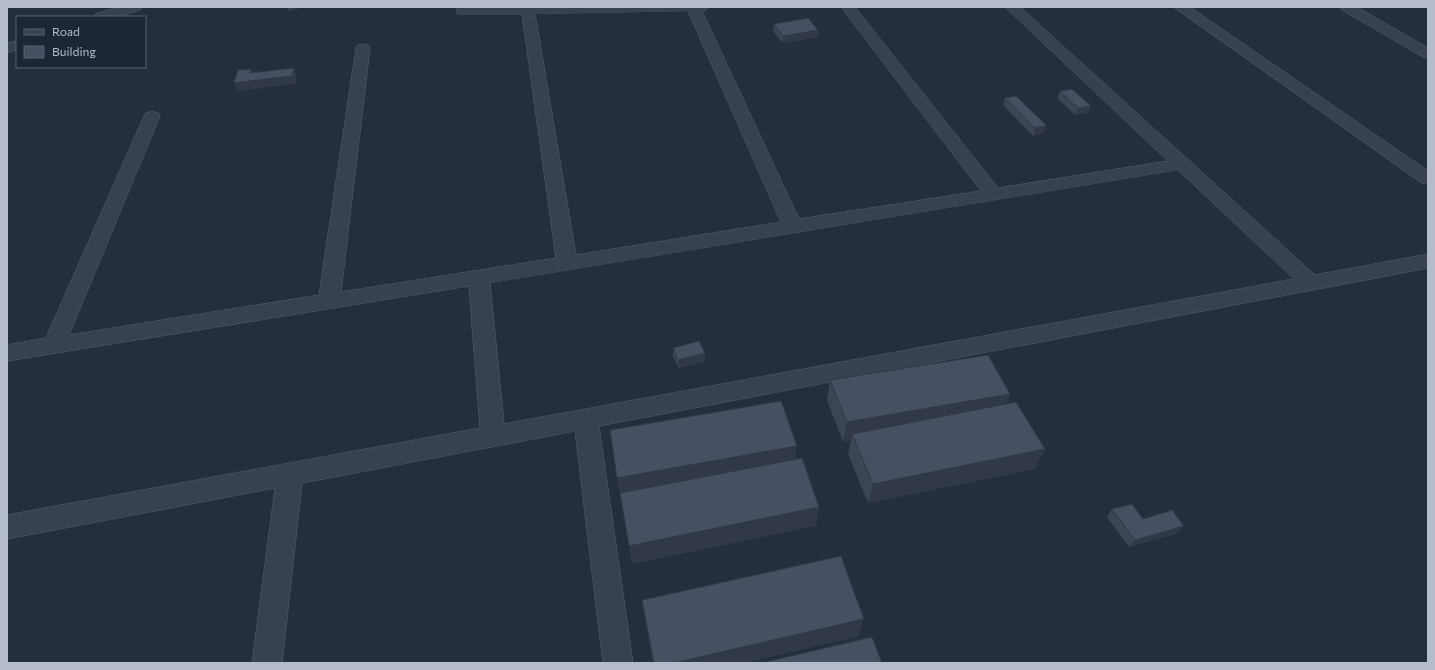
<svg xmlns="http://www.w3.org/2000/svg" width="1435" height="670" font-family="Commissioner,sans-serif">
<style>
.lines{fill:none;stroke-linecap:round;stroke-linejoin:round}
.minor-casing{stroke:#565f6c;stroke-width:1}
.minor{fill:#38414e;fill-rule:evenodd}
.wall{fill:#3b4654}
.shaded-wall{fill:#303945}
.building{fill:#455162;stroke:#303945}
</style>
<rect width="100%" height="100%" fill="#242f3e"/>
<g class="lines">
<!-- minor casing -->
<g class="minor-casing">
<g id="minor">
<path d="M120,7h22l-2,3 -24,7h-22l2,-3z"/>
<path d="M463,7h245l-2,3 -4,1 97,208 182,-28 -140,-184h14l143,181 170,-27 -163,-154h15l295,268 113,-21v14l-829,158 34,237h-30l-28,-232 -273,52 -20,180h-30l23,-175 -268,51v-24l473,-87 -11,-142 -462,75v-16l39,-7 98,-222 2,-3 6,-2 6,2 2,3 -91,219 250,-40 37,-247 2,-3 5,-1 5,1 2,3 -29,244 215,-34 -34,-244h-64l-2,-3 2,-3zM688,11l93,211 -205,33 -41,-241zM1178,170l116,109 -790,145 -14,-141z"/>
<path d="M1174,7h16l238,164v13l-6,-1z"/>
<path d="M1340,7h17l71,41v10l-5,-1 -81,-47z"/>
<path d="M17,41v9l-10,3v-9z"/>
</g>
</g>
<!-- minor -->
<use href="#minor" class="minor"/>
</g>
<!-- wall -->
<g class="wall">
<path d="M284,7h18l-11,4z"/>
<path d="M774,24l44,13 -35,6 -10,-12z"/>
<path d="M1060,91l31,15 -3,7 -13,2 -18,-17z"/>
<path d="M1005,98l39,35 -11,3 -30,-31z"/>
<path d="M673,348l32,5v8l-26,7 -6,-12z"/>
<path d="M830,380l180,14 -4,10 29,65 -167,34 -20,-49 3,-14 -8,2 -16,-42z"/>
<path d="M1112,509l31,10 35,14 -49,14 -22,-30z"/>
<path d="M642,600l216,36 -114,27h-91z"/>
</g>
<!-- shaded-wall -->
<g class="shaded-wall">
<path d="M290,7h12l-11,4z"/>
<path d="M818,30v7l-35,6v-7z"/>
<path d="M294,68l3,8 -2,8 -57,7 -4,-8z"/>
<path d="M251,69l4,7 -5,-3z"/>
<path d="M1091,106l-3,7 -13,2 3,-7z"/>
<path d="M1047,126l-3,7 -11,3 2,-8z"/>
<path d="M705,353v8l-26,7 -1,-8z"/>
<path d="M1010,394l-8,20 -150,20 -1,6 -8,2 4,-20z"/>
<path d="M797,446l-3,20 -173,32 -4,-20z"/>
<path d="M1045,449l-10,20 -167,34 5,-19z"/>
<path d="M819,507l-3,19 -184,38 -3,-18z"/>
<path d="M1184,526l-6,7 -49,14 6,-7z"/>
<path d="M864,619l-6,17 -114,27h-70z"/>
</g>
<!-- building -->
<g class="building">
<path d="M808,18l10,12 -35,6 -9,-12z"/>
<path d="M294,68l-2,8 -58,7 4,-13 13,-1 -1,4z"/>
<path d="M1072,89l19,17 -13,2 -18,-17z"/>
<path d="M1016,96l31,30 -12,2 -30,-30z"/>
<path d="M699,341l6,12 -27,7 -5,-12z"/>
<path d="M988,355l22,39 -163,28 -17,-42z"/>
<path d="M781,401l16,45 -180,32 -7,-48z"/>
<path d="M1016,402l29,47 -172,35 -21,-50z"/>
<path d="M802,458l17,49 -190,39 -9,-53z"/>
<path d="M1132,504l11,15 29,-9 12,16 -49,14 -23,-31z"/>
<path d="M841,556l23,63 -190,44h-20l-12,-63z"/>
<path d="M872,637l10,26h-121z"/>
</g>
<!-- border -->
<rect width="1435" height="670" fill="none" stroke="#b4bcc9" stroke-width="16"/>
<!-- legend -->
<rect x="16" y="16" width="130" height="52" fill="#1d2633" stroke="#59626f"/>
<rect x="24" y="29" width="20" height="6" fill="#38414e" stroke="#59626f"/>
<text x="52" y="36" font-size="12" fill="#b4bcc9">Road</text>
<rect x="24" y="46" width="20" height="12" fill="#455162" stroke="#59626f"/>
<text x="52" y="56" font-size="12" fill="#b4bcc9">Building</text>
</svg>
